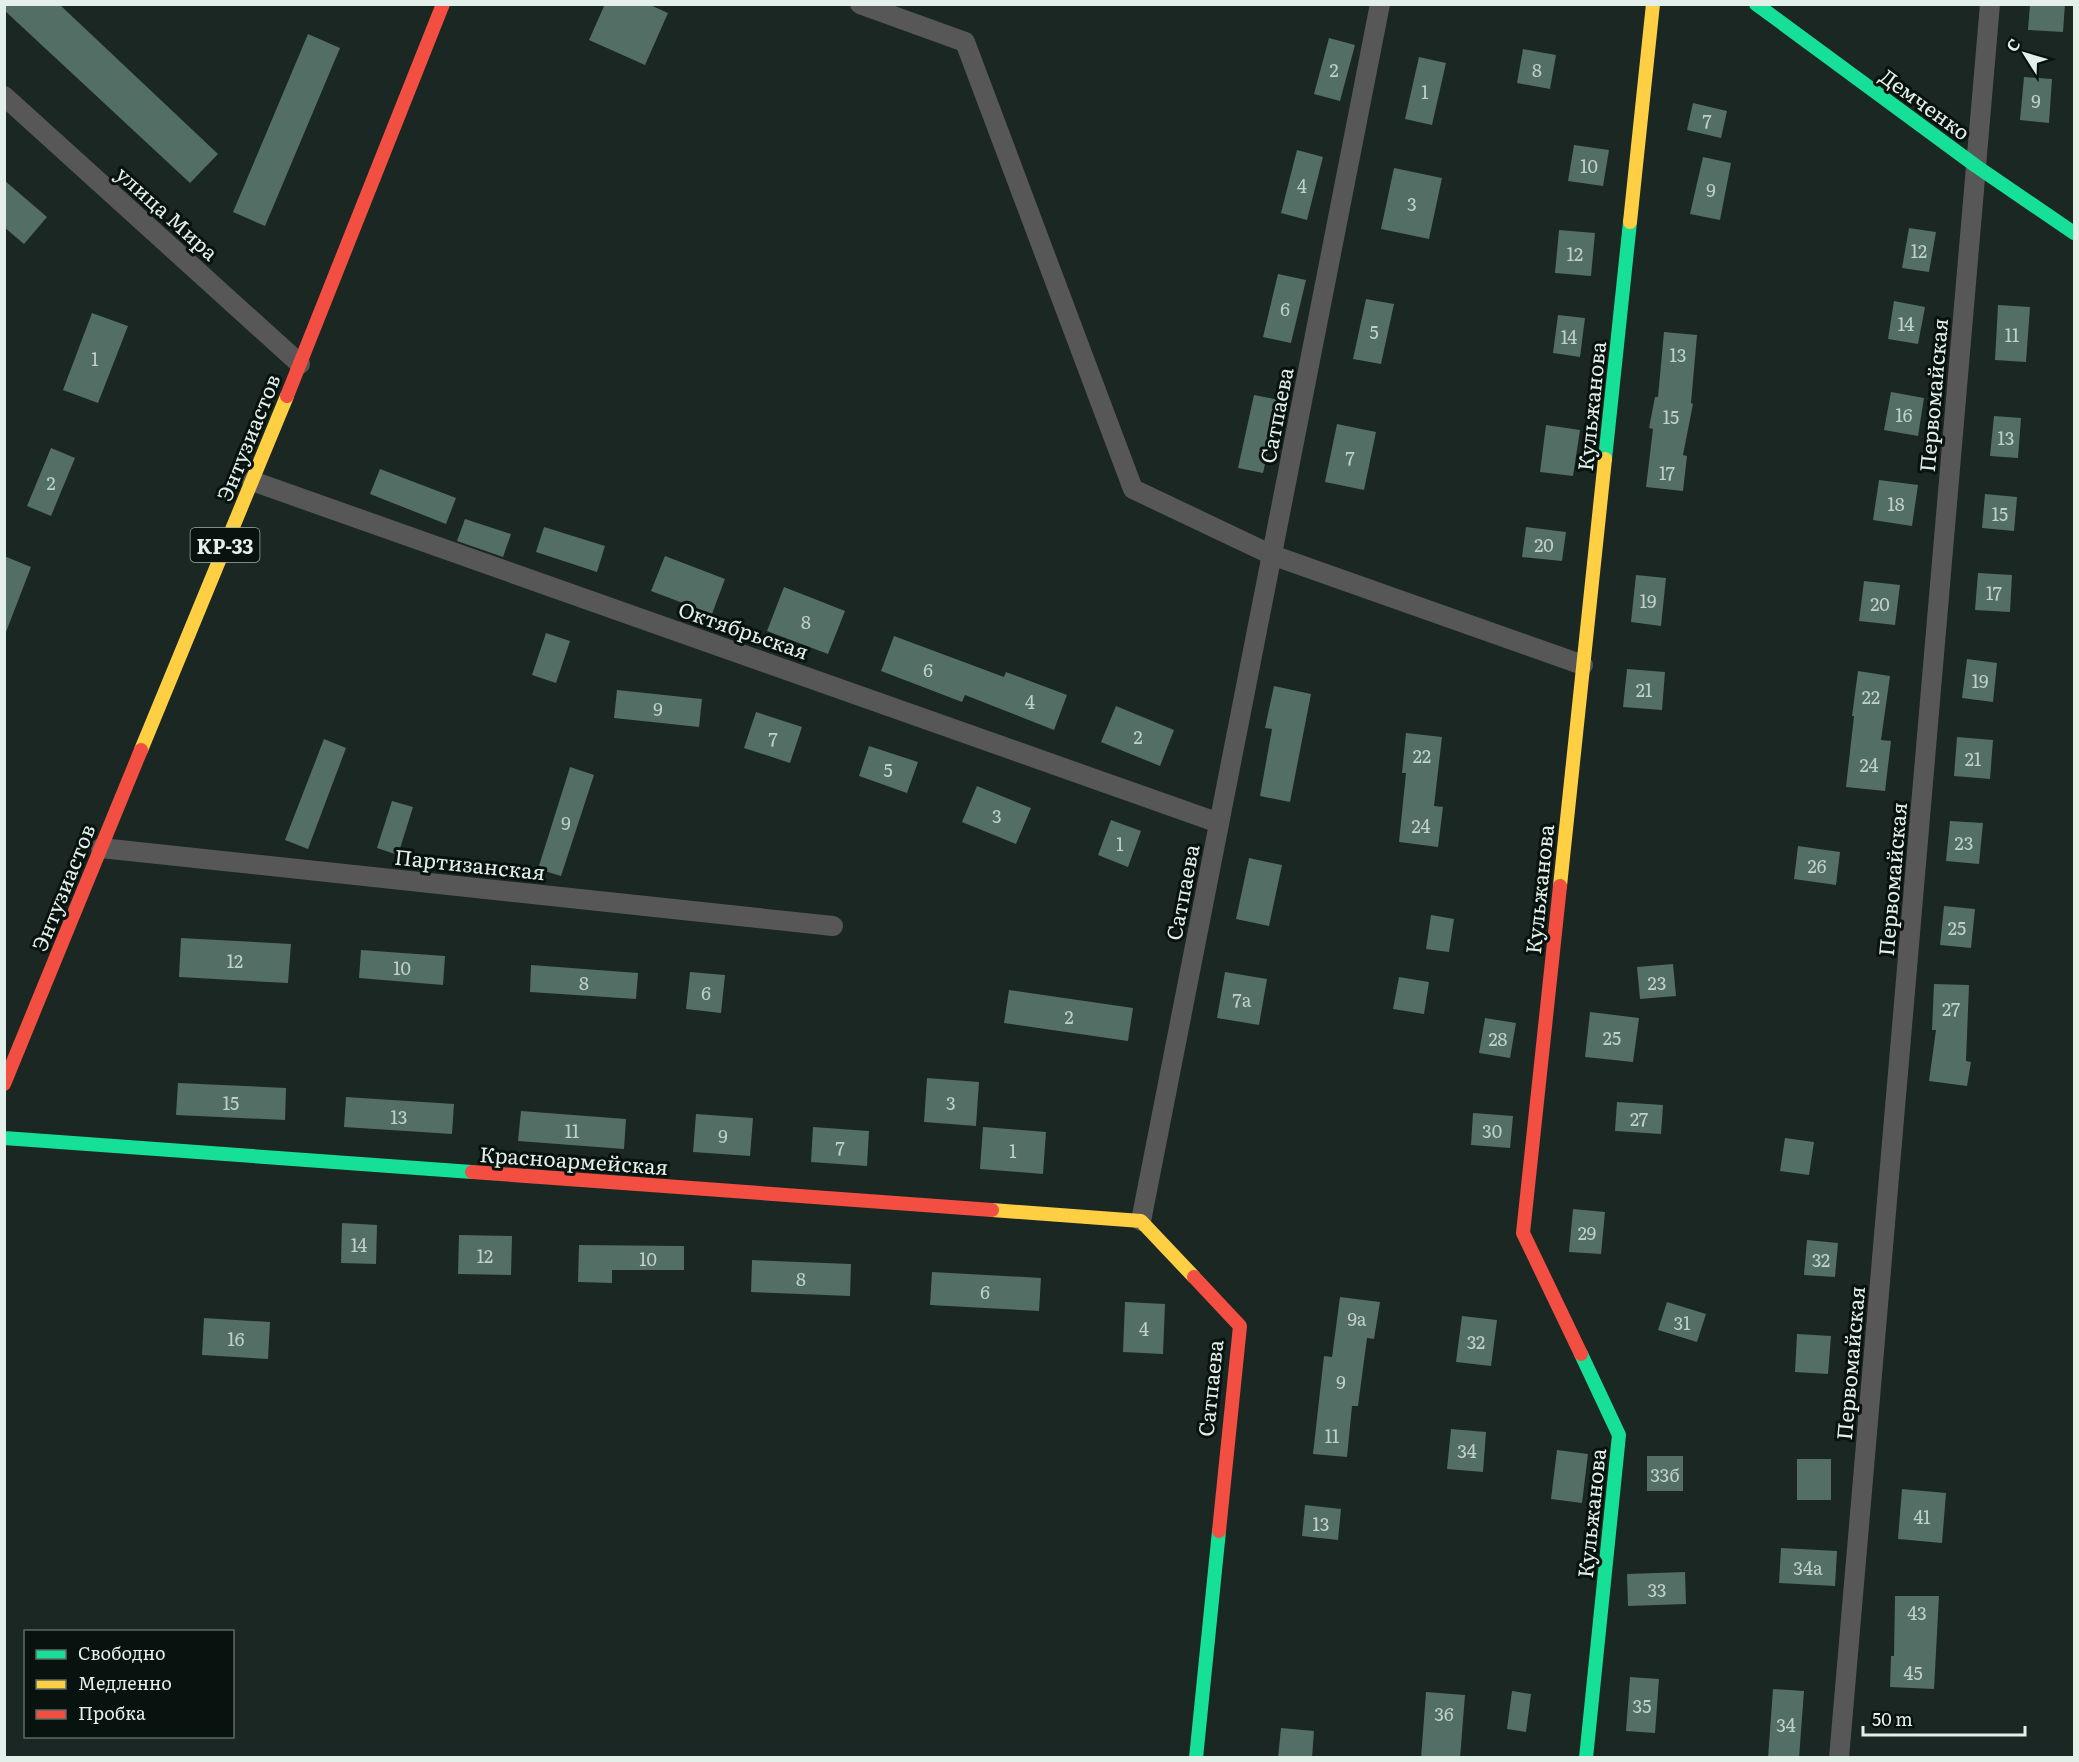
<svg xmlns="http://www.w3.org/2000/svg" width="2079" height="1762" font-family="Literata,serif">
<style>
.building{fill:#536e64}
.lines{fill:none;stroke-linecap:round;stroke-linejoin:round}
.street{stroke:#575757;stroke-width:20}
.fast{stroke:#16e098;stroke-width:14}
.slow{stroke:#ffcf43;stroke-width:14}
.jam{stroke:#f24e42;stroke-width:14}
.labels{text-anchor:middle;dominant-baseline:central;stroke-width:6;stroke-linejoin:round;paint-order:stroke}
.number-label{font-size:18px;fill:#bed0c8}
.shield{fill:#08120e;stroke:#a1ada7;stroke-width:1.5}
.shield-label{font-size:20px;font-weight:bold;fill:#e2f0e9}
.street-label{font-size:21px;fill:#e2f0e9;stroke:#08120e}
</style>
<rect width="100%" height="100%" fill="#1a2722"/>
<!-- building -->
<g class="building">
<path d="M4,4h55l159,150 -28,29 -186,-173z"/>
<path d="M605,4h43l20,9 -23,52 -56,-25z"/>
<path d="M2030,4h35l-2,28 -35,-2z"/>
<path d="M308,34l32,14 -75,178 -32,-14z"/>
<path d="M1329,38l26,7 -15,56 -26,-7z"/>
<path d="M1523,49l33,6 -6,34 -33,-6z"/>
<path d="M1419,57l27,6 -14,62 -27,-6z"/>
<path d="M2024,77l28,2 -3,44 -29,-3z"/>
<path d="M1693,103l34,8 -6,27 -34,-8z"/>
<path d="M1574,145l35,5 -6,36 -35,-5z"/>
<path d="M1297,150l26,7 -16,63 -26,-7z"/>
<path d="M1703,157l28,6 -11,57 -30,-6z"/>
<path d="M1394,168l48,10 -13,61 -48,-10z"/>
<path d="M4,180l43,37 -23,27 -20,-17z"/>
<path d="M1909,228l27,4 -7,40 -27,-4z"/>
<path d="M1559,230l36,3 -4,43 -36,-3z"/>
<path d="M1278,274l28,6 -15,63 -28,-6z"/>
<path d="M1366,299l28,5 -13,60 -28,-5z"/>
<path d="M1894,301l31,6 -7,37 -30,-5z"/>
<path d="M1998,305l32,2 -4,55 -31,-2z"/>
<path d="M92,313l36,13 -30,77 -35,-13z"/>
<path d="M1558,315l27,3 -5,39 -27,-4z"/>
<path d="M1664,332l33,3 -6,68 2,1 -10,51 4,1 -4,35 -37,-4 7,-58 -4,-1 6,-31h3z"/>
<path d="M1891,392l33,6 -6,38 -34,-6z"/>
<path d="M1254,395l25,5 -16,73 -25,-5z"/>
<path d="M1994,416l27,2 -3,40 -28,-2z"/>
<path d="M1337,424l39,8 -12,58 -39,-8z"/>
<path d="M1546,425l34,5 -7,46 -33,-4z"/>
<path d="M51,448l24,10 -24,58 -24,-10z"/>
<path d="M380,469l76,29 -10,26 -76,-30z"/>
<path d="M1879,480l39,5 -6,41 -39,-6z"/>
<path d="M1985,494l32,3 -3,34 -32,-3z"/>
<path d="M465,519l46,15 -8,23 -46,-16z"/>
<path d="M544,527l61,19 -8,26 -61,-20z"/>
<path d="M1526,527l40,5 -4,29 -40,-4z"/>
<path d="M4,556l27,11 -25,65h-2z"/>
<path d="M665,556l60,23 -13,35 -61,-23z"/>
<path d="M1978,573l34,2 -2,37 -35,-2z"/>
<path d="M1636,575l30,3 -5,48 -30,-4z"/>
<path d="M1864,581l36,4 -5,40 -36,-4z"/>
<path d="M784,587l61,24 -17,43 -61,-23z"/>
<path d="M546,633l24,8 -14,42 -24,-8z"/>
<path d="M894,636l110,41 2,-5 61,23 -13,35 -89,-35 -3,7 -81,-31z"/>
<path d="M1967,659l30,4 -4,39 -31,-4z"/>
<path d="M1627,669l38,3 -3,38 -39,-3z"/>
<path d="M1858,671l32,5 -9,64 10,1 -6,50 -39,-4 8,-71h-2z"/>
<path d="M1274,686l37,8 -21,108 -30,-6 12,-67 -7,-1z"/>
<path d="M617,690l85,9 -3,28 -85,-9z"/>
<path d="M1116,706l58,24 -14,36 -59,-24z"/>
<path d="M756,712l46,15 -12,36 -46,-15z"/>
<path d="M1406,733l36,4 -8,69 9,1 -5,40 -39,-5 7,-69h-4z"/>
<path d="M1957,737l36,3 -3,39 -36,-3z"/>
<path d="M324,739l22,9 -38,101 -23,-9z"/>
<path d="M869,746l49,16 -11,31 -48,-17z"/>
<path d="M570,767l24,8 -33,101 -23,-7z"/>
<path d="M977,786l54,22 -15,36 -54,-22z"/>
<path d="M392,801l21,6 -15,48 -21,-7z"/>
<path d="M1111,820l30,11 -13,36 -30,-12z"/>
<path d="M1950,821l33,2 -4,41 -33,-3z"/>
<path d="M1798,846l42,6 -4,33 -42,-6z"/>
<path d="M1249,858l33,7 -13,61 -33,-7z"/>
<path d="M1944,906l31,3 -4,39 -31,-3z"/>
<path d="M1431,915l23,4 -5,33 -23,-3z"/>
<path d="M181,938l110,6 -3,39 -109,-6z"/>
<path d="M361,950l84,6 -2,29 -84,-7z"/>
<path d="M1673,964l3,32 -36,3 -3,-32z"/>
<path d="M531,965l107,8 -2,26 -106,-7z"/>
<path d="M690,972l35,3 -4,38 -35,-4z"/>
<path d="M1225,972l42,7 -8,46 -42,-7z"/>
<path d="M1399,977l30,5 -5,32 -31,-5z"/>
<path d="M1934,984l35,1 -3,76 5,1 -4,24 -38,-5 7,-51h-4z"/>
<path d="M1009,990l124,18 -5,33 -124,-18z"/>
<path d="M1590,1012l49,6 -6,44 -48,-5z"/>
<path d="M1485,1018l31,5 -6,35 -31,-5z"/>
<path d="M927,1078l52,4 -3,44 -52,-4z"/>
<path d="M178,1083l108,5 -1,32 -109,-5z"/>
<path d="M346,1097l108,7 -2,30 -108,-7z"/>
<path d="M1617,1102l46,3 -2,29 -46,-3z"/>
<path d="M521,1111l105,8 -2,30 -106,-8z"/>
<path d="M1473,1113l40,3 -3,32 -39,-3z"/>
<path d="M696,1114l57,4 -3,38 -57,-4z"/>
<path d="M813,1127l56,4 -2,35 -56,-4z"/>
<path d="M983,1127l63,5 -3,42 -63,-5z"/>
<path d="M1785,1138l29,4 -5,33 -29,-4z"/>
<path d="M1573,1209l32,3 -4,42 -32,-2z"/>
<path d="M342,1223l35,2 -1,39 -35,-1z"/>
<path d="M459,1235l53,1 -1,39 -53,-1z"/>
<path d="M1807,1240l31,3 -3,34 -31,-2z"/>
<path d="M579,1245l105,1v24h-72v13l-34,-1z"/>
<path d="M752,1260l99,4 -1,32 -99,-4z"/>
<path d="M932,1272l109,6 -2,33 -109,-6z"/>
<path d="M1340,1297l40,5 -6,37 -7,-1 -9,68h-6l-5,51 -34,-3 11,-98 8,1z"/>
<path d="M1125,1302l40,2 -2,50 -40,-2z"/>
<path d="M1667,1302l39,12 -9,28 -39,-12z"/>
<path d="M1462,1316l35,4 -6,46 -35,-4z"/>
<path d="M204,1318l66,4 -2,37 -66,-4z"/>
<path d="M1797,1334l34,2 -3,38 -33,-2z"/>
<path d="M1451,1429l35,3 -3,40 -36,-3z"/>
<path d="M1557,1450l31,4 -6,49 -31,-4z"/>
<rect x="1647" y="1456" width="36" height="35"/>
<rect x="1797" y="1459" width="34" height="41"/>
<path d="M1902,1489l44,4 -4,50 -44,-4z"/>
<path d="M1305,1505l36,4 -3,31 -36,-4z"/>
<path d="M1781,1548l56,3 -2,35 -56,-3z"/>
<path d="M1685,1572l1,32 -58,2 -1,-32z"/>
<path d="M1895,1596h44l-5,93 -44,-2 1,-31h3z"/>
<path d="M1630,1677l29,2 -4,54 -29,-2z"/>
<path d="M1773,1689l31,2 -5,67h-31z"/>
<path d="M1512,1691l19,3 -5,38 -19,-3z"/>
<path d="M1426,1692l39,3 -5,63h-39z"/>
<path d="M1281,1728l33,3 -2,27h-34z"/>
</g>
<g class="lines">
<!-- street -->
<g class="street">
<path d="M860,4l105,38 168,447 139,66 311,110"/>
<path d="M4,96l296,268"/>
<path d="M252,481l967,342"/>
<path d="M101,848l732,78"/>
<path d="M1141,1221l239,-1217"/>
<path d="M1839,1758l151,-1754"/>
</g>
<!-- fast -->
<g class="fast">
<path d="M1756,4l220,162 98,67"/>
<path d="M1605,459l25,-237"/>
<path d="M4,1138l468,34"/>
<path d="M1581,1354l38,81 -33,323"/>
<path d="M1196,1758l23,-227"/>
</g>
<!-- slow -->
<g class="slow">
<path d="M1630,222l23,-218"/>
<path d="M141,750l146,-354"/>
<path d="M1560,886l45,-427"/>
<path d="M992,1210l149,11 53,56"/>
</g>
<!-- jam -->
<g class="jam">
<path d="M287,396l156,-392"/>
<path d="M1560,886l-37,347 58,121"/>
<path d="M4,1084l137,-334"/>
<path d="M472,1172l520,38"/>
<path d="M1194,1277l46,49 -21,205"/>
</g>
</g>
<g class="labels">
<!-- number labels -->
<g class="number-label">
<text x="1334" y="69">2</text>
<text x="1537" y="69">8</text>
<text x="1425" y="91">1</text>
<text x="2036" y="100">9</text>
<text x="1707" y="120">7</text>
<text x="1589" y="165">10</text>
<text x="1302" y="185">4</text>
<text x="1711" y="189">9</text>
<text x="1412" y="203">3</text>
<text x="1919" y="250">12</text>
<text x="1575" y="253">12</text>
<text x="1285" y="308">6</text>
<text x="1906" y="323">14</text>
<text x="1374" y="331">5</text>
<text x="2012" y="334">11</text>
<text x="1569" y="336">14</text>
<text x="1678" y="354">13</text>
<text x="95" y="358">1</text>
<text x="1904" y="414">16</text>
<text x="1671" y="416">15</text>
<text x="2006" y="437">13</text>
<text x="1350" y="457">7</text>
<text x="1667" y="472">17</text>
<text x="51" y="482">2</text>
<text x="1896" y="503">18</text>
<text x="2000" y="513">15</text>
<text x="1544" y="544">20</text>
<text x="1994" y="592">17</text>
<text x="1648" y="600">19</text>
<text x="1880" y="603">20</text>
<text x="806" y="621">8</text>
<text x="928" y="669">6</text>
<text x="1980" y="680">19</text>
<text x="1644" y="689">21</text>
<text x="1871" y="696">22</text>
<text x="1030" y="701">4</text>
<text x="658" y="708">9</text>
<text x="1138" y="736">2</text>
<text x="773" y="738">7</text>
<text x="1422" y="755">22</text>
<text x="1973" y="758">21</text>
<text x="1869" y="764">24</text>
<text x="888" y="769">5</text>
<text x="997" y="815">3</text>
<text x="566" y="822">9</text>
<text x="1421" y="825">24</text>
<text x="1964" y="842">23</text>
<text x="1120" y="843">1</text>
<text x="1817" y="865">26</text>
<text x="1957" y="927">25</text>
<text x="235" y="960">12</text>
<text x="402" y="967">10</text>
<text x="584" y="982">8</text>
<text x="1657" y="982">23</text>
<text x="706" y="992">6</text>
<text x="1242" y="999">7а</text>
<text x="1951" y="1008">27</text>
<text x="1069" y="1016">2</text>
<text x="1612" y="1037">25</text>
<text x="1498" y="1038">28</text>
<text x="231" y="1102">15</text>
<text x="951" y="1102">3</text>
<text x="399" y="1116">13</text>
<text x="1639" y="1118">27</text>
<text x="572" y="1130">11</text>
<text x="1492" y="1130">30</text>
<text x="723" y="1135">9</text>
<text x="840" y="1147">7</text>
<text x="1013" y="1150">1</text>
<text x="1587" y="1232">29</text>
<text x="359" y="1244">14</text>
<text x="485" y="1255">12</text>
<text x="648" y="1258">10</text>
<text x="1821" y="1259">32</text>
<text x="801" y="1278">8</text>
<text x="985" y="1291">6</text>
<text x="1357" y="1318">9а</text>
<text x="1682" y="1322">31</text>
<text x="1144" y="1328">4</text>
<text x="236" y="1338">16</text>
<text x="1476" y="1341">32</text>
<text x="1341" y="1381">9</text>
<text x="1332" y="1435">11</text>
<text x="1467" y="1450">34</text>
<text x="1665" y="1474">33б</text>
<text x="1922" y="1516">41</text>
<text x="1321" y="1523">13</text>
<text x="1808" y="1567">34а</text>
<text x="1657" y="1589">33</text>
<text x="1917" y="1612">43</text>
<text x="1913" y="1672">45</text>
<text x="1642" y="1705">35</text>
<text x="1444" y="1713">36</text>
<text x="1786" y="1724">34</text>
</g>
<!-- shield labels -->
<rect class="shield" x="190.5" y="528" width="69" height="34" rx="4.5"/>
<g class="shield-label">
<text x="225" y="545">KP-33</text>
</g>
<!-- street labels -->
<g class="street-label">
<text transform="translate(1926 103) rotate(36)">Демченко</text>
<text transform="translate(168 212) rotate(42)">улица Мира</text>
<text transform="translate(1932 395) rotate(-85)">Первомайская</text>
<text transform="translate(1590 406) rotate(-84)">Кульжанова</text>
<text transform="translate(1275 415) rotate(-79)">Сатпаева</text>
<text transform="translate(247 437) rotate(-68)">Энтузиастов</text>
<text transform="translate(744 629) rotate(19)">Октябрьская</text>
<text transform="translate(470 863) rotate(6)">Партизанская</text>
<text transform="translate(1891 879) rotate(-85)">Первомайская</text>
<text transform="translate(62 887) rotate(-68)">Энтузиастов</text>
<text transform="translate(1538 889) rotate(-84)">Кульжанова</text>
<text transform="translate(1181 892) rotate(-79)">Сатпаева</text>
<text transform="translate(574 1159) rotate(4)">Красноармейская</text>
<text transform="translate(1849 1363) rotate(-85)">Первомайская</text>
<text transform="translate(1209 1388) rotate(-84)">Сатпаева</text>
<text transform="translate(1590 1513) rotate(-84)">Кульжанова</text>
</g>
</g>
<!-- border -->
<rect width="2079" height="1762" fill="none" stroke="#e2f0e9" stroke-width="12"/>
<!-- legend -->
<rect x="24" y="1630" width="210" height="108" fill="#08120e" stroke="#5f6b66" stroke-width="1.5"/>
<rect x="36" y="1650" width="30" height="9" fill="#16e098" stroke="#5f6b66" stroke-width="1.5"/>
<text x="78" y="1660" font-size="18" fill="#e2f0e9">Свободно</text>
<rect x="36" y="1680" width="30" height="9" fill="#ffcf43" stroke="#5f6b66" stroke-width="1.5"/>
<text x="78" y="1690" font-size="18" fill="#e2f0e9">Медленно</text>
<rect x="36" y="1710" width="30" height="9" fill="#f24e42" stroke="#5f6b66" stroke-width="1.5"/>
<text x="78" y="1720" font-size="18" fill="#e2f0e9">Пробка</text>
<!-- north arrow -->
<g transform="translate(2025 54) rotate(307)" stroke="#08120e" stroke-width="4.5" paint-order="stroke">
<path d="M0-4.5L10 22L0 15L-10 22Z" fill="#e2f0e9"/>
<text y="-9" font-size="16" font-weight="bold" text-anchor="middle" fill="#e2f0e9">С</text>
</g>
<!-- scale -->
<path d="M1863 1726v9h162v-9" fill="none" stroke="#e2f0e9" stroke-width="3"/>
<text x="1872" y="1726" font-size="18" fill="#e2f0e9" stroke="#08120e" stroke-width="4.5" paint-order="stroke">50 m</text>
</svg>
